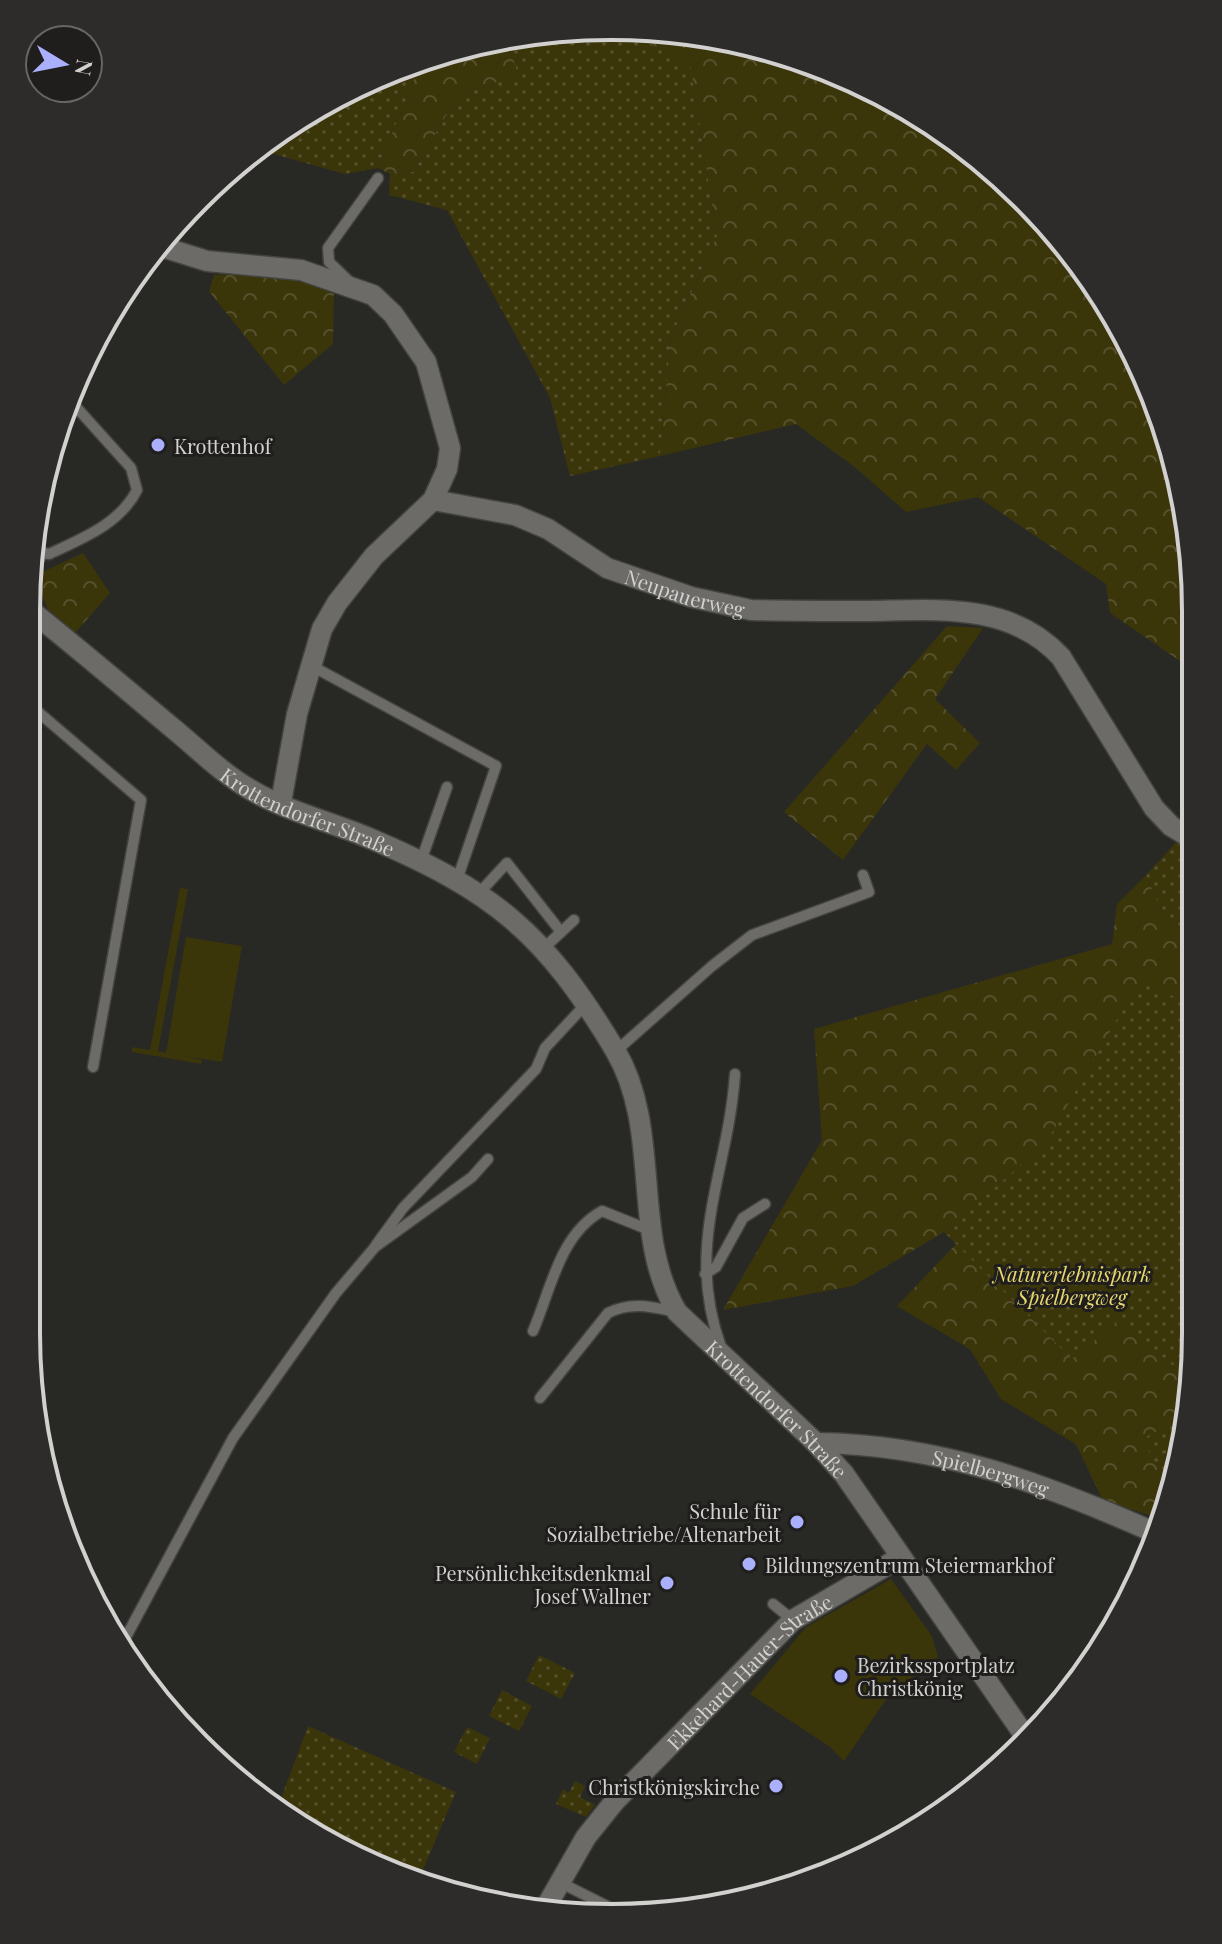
<svg xmlns="http://www.w3.org/2000/svg" width="1222" height="1944" font-family="'Playfair Display',serif">
<style>
.grass{fill:url(#grass-dots)}
.forest{fill:url(#forest-crowns)}
.pitch{fill:#3b350a}
.lines{fill:none;stroke-linecap:round;stroke-linejoin:round}
.service-casing{stroke:#434340;stroke-width:13}
.minor-casing{stroke:#434340;stroke-width:23}
.service{stroke:#6c6b68;stroke-width:10}
.minor{stroke:#6c6b68;stroke-width:20}
.poi-dot{fill:#aab0fb;stroke:#1f1e1c;stroke-width:3}
.labels{text-anchor:middle;dominant-baseline:central;stroke-width:6;stroke-linejoin:round;paint-order:stroke}
.poi-label{font-size:20px;fill:#d2d1d0;stroke:#1f1e1c;text-anchor:start}
.street-label{font-size:20px;fill:#d2d1d0;stroke:#1f1e1c}
.park-label{font-size:20px;font-style:italic;fill:#e8d86e;stroke:#1f1e1c}
.rim{fill:none;stroke:#d2d1d0;stroke-width:4}
</style>
<defs>
<pattern id="grass-dots" width="8" height="8" patternUnits="userSpaceOnUse" patternTransform="scale(2)"><rect width="8" height="8" fill="#3b350a"/><path d="M2 2h.1M6 6h.1" fill="none" stroke="#56512d" stroke-width="1.8" stroke-linecap="round"/></pattern>
<pattern id="forest-crowns" width="20" height="18" patternUnits="userSpaceOnUse" patternTransform="scale(2)"><rect width="20" height="18" fill="#3b350a"/><path d="M2 6a3 3 0 1 1 6 0M12 15a3 3 0 1 1 6 0" fill="none" stroke="#56512d"/></pattern>
</defs>
<rect width="100%" height="100%" fill="#282825"/>
<!-- grass -->
<g class="grass">
<path d="M625,28l66,39 26,169 -46,101 -11,119 -90,20 -20,-78 -103,-188 -58,-15 1,-21 23,-2 45,-77 59,-20 -10,-38 28,-6z"/>
<path d="M423,57l-45,111 -33,6 -89,-25 63,-45z"/>
<path d="M1179,839l15,8 -1,85 -27,-11 -20,-46z"/>
<path d="M1146,977l47,21 -2,411 -29,110 -59,-19 -27,-56 -75,-45 -31,-50 -73,-43 60,-61 -13,-13 12,-11 63,-150z"/>
<path d="M539,1655l36,18 -14,26 -35,-18z"/>
<path d="M502,1690l30,16 -13,25 -30,-15z"/>
<path d="M308,1726l148,66 -39,92 -140,-75z"/>
<path d="M467,1727l23,11 -13,26 -23,-12z"/>
<path d="M575,1781l10,5 -5,11 15,8 -9,12 -30,-13 7,-15 6,4z"/>
</g>
<!-- forest -->
<g class="forest">
<path d="M650,27l113,19 107,41 97,60 84,79 67,93 47,104 30,149 -1,82 -14,7 -70,-48 -4,-29 -128,-87 -72,15 -50,-44 -60,-44 -136,32 11,-119 46,-101 -26,-168 -66,-40z"/>
<path d="M507,37l11,38 -60,20 -45,77 -23,2 -12,-6 45,-111z"/>
<path d="M256,273l78,14 -1,57 -49,41 -75,-94 5,-16z"/>
<path d="M83,553l27,40 -35,40 -27,-24 -14,-33z"/>
<path d="M947,626l36,2 -48,71 45,44 -24,27 -29,-26 -84,116 -59,-48z"/>
<path d="M1146,875l20,46 27,11v73l-54,-24 -93,162 -102,89 -91,54 -130,24 99,-170 -8,-111 298,-85 5,-40z"/>
<path d="M956,1244l116,115 46,-38 73,59 -1,34 -48,25 28,49 -8,31 -59,-19 -27,-56 -75,-45 -31,-50 -73,-43z"/>
</g>
<!-- pitch -->
<g class="pitch">
<path d="M180,888l8,1 -30,162 8,2 20,-116 56,9 -20,116 -38,-6 18,4 -1,4 -69,-12v-5l18,3z"/>
<path d="M891,1579l41,57 6,21 -53,44 -41,60 -14,-14 -80,-53 56,-67z"/>
</g>
<g class="lines">
<!-- service casing -->
<g class="service-casing">
<g id="service">
<path d="M350,282l-21,-20 -1,-14 50,-70"/>
<path d="M31,572l12,-19 6,1c32,-15 71,-30 88,-64l-6,-22 -63,-70"/>
<path d="M310,665l186,101 -39,114"/>
<path d="M30,705l111,95 -48,267"/>
<path d="M421,861l26,-74"/>
<path d="M480,892l27,-29 54,69"/>
<path d="M544,948l30,-28"/>
<path d="M616,1051l96,-85 40,-31 117,-43 -6,-17"/>
<path d="M376,1245l27,-37 133,-139 9,-21 41,-44"/>
<path d="M705,1274l11,-7 27,-49 22,-14"/>
<path d="M533,1331c18,-41 26,-96 69,-120l50,20"/>
<path d="M721,1347c-37,-103 7,-173 14,-273"/>
<path d="M540,1398l68,-85c24,-12 44,-6 69,-1"/>
<path d="M773,1604l20,16"/>
<path d="M120,1648l113,-210 103,-145 39,-46 97,-70 16,-18"/>
<path d="M559,1882l68,34"/>
</g>
</g>
<!-- minor casing -->
<g class="minor-casing">
<g id="minor">
<path d="M156,245l51,16 94,9 72,25 20,19 33,48 24,86 -3,21 -14,31 -59,56 -37,47 -15,26 -25,85 -16,88"/>
<path id="s1" d="M433,500l82,15 33,14 59,39 84,29 60,13c39,1 79,1 118,1 69,-1 141,-9 192,46l93,151 17,18 23,14"/>
<path id="s2" d="M30,610c49,39 97,80 145,120 24,20 48,44 76,60 35,21 80,32 118,48 125,53 176,95 246,212 48,81 15,183 62,262l139,131 28,31 181,262"/>
<path id="s3" d="M816,1443c124,1 230,41 342,91"/>
<path id="s4" d="M546,1907l40,-70 29,-36 178,-181 108,-63"/>
</g>
</g>
<!-- service -->
<use href="#service" class="service"/>
<!-- minor -->
<use href="#minor" class="minor"/>
</g>
<!-- markers -->
<g class="poi-dot">
<circle cx="158" cy="445" r="8"/>
<circle cx="797" cy="1522" r="8"/>
<circle cx="749" cy="1564" r="8"/>
<circle cx="667" cy="1583" r="8"/>
<circle cx="841" cy="1676" r="8"/>
<circle cx="776" cy="1786" r="8"/>
</g>
<g class="labels">
<!-- poi labels -->
<g class="poi-label">
<text x="174" y="445">Krottenhof</text>
<text x="781" y="1510" text-anchor="end">Schule für<tspan x="781" dy="23">Sozialbetriebe/Altenarbeit</tspan></text>
<text x="765" y="1564">Bildungszentrum Steiermarkhof</text>
<text x="651" y="1572" text-anchor="end">Persönlichkeitsdenkmal<tspan x="651" dy="23">Josef Wallner</tspan></text>
<text x="857" y="1664">Bezirkssportplatz<tspan x="857" dy="23">Christkönig</tspan></text>
<text x="760" y="1786" text-anchor="end">Christkönigskirche</text>
</g>
<!-- street labels -->
<g class="street-label">
<text stroke="none"><textPath href="#s1" startOffset="272">Neupauerweg</textPath></text>
<text stroke="none"><textPath href="#s2" startOffset="346">Krottendorfer Straße</textPath></text>
<text stroke="none"><textPath href="#s2" startOffset="1156">Krottendorfer Straße</textPath></text>
<text stroke="none"><textPath href="#s3" startOffset="178">Spielbergweg</textPath></text>
<text stroke="none"><textPath href="#s4" startOffset="314">Ekkehard-Hauer-Straße</textPath></text>
</g>
<!-- park labels -->
<g class="park-label">
<text x="1072" y="1273">Naturerlebnispark<tspan x="1072" dy="23">Spielbergweg</tspan></text>
</g>
</g>
<!-- crop -->
<path d="M0 0H1222V1944H0ZM611 40H611A571 571 0 0 1 1182 611V1333A571 571 0 0 1 611 1904H611A571 571 0 0 1 40 1333V611A571 571 0 0 1 611 40Z" fill="#2d2c2a" fill-rule="evenodd"/>
<path class="rim" d="M611 40H611A571 571 0 0 1 1182 611V1333A571 571 0 0 1 611 1904H611A571 571 0 0 1 40 1333V611A571 571 0 0 1 611 40Z"/>
<!-- north arrow -->
<g transform="translate(64 64) rotate(100)"><circle r="38" fill="#1f1e1c" stroke="#676664" stroke-width="2"/>
<path d="M0-6L14 30L0 20L-14 30Z" fill="#aab0fb"/>
<text y="-12" font-size="22" font-weight="bold" text-anchor="middle" fill="#d2d1d0">N</text>
</g>
</svg>
